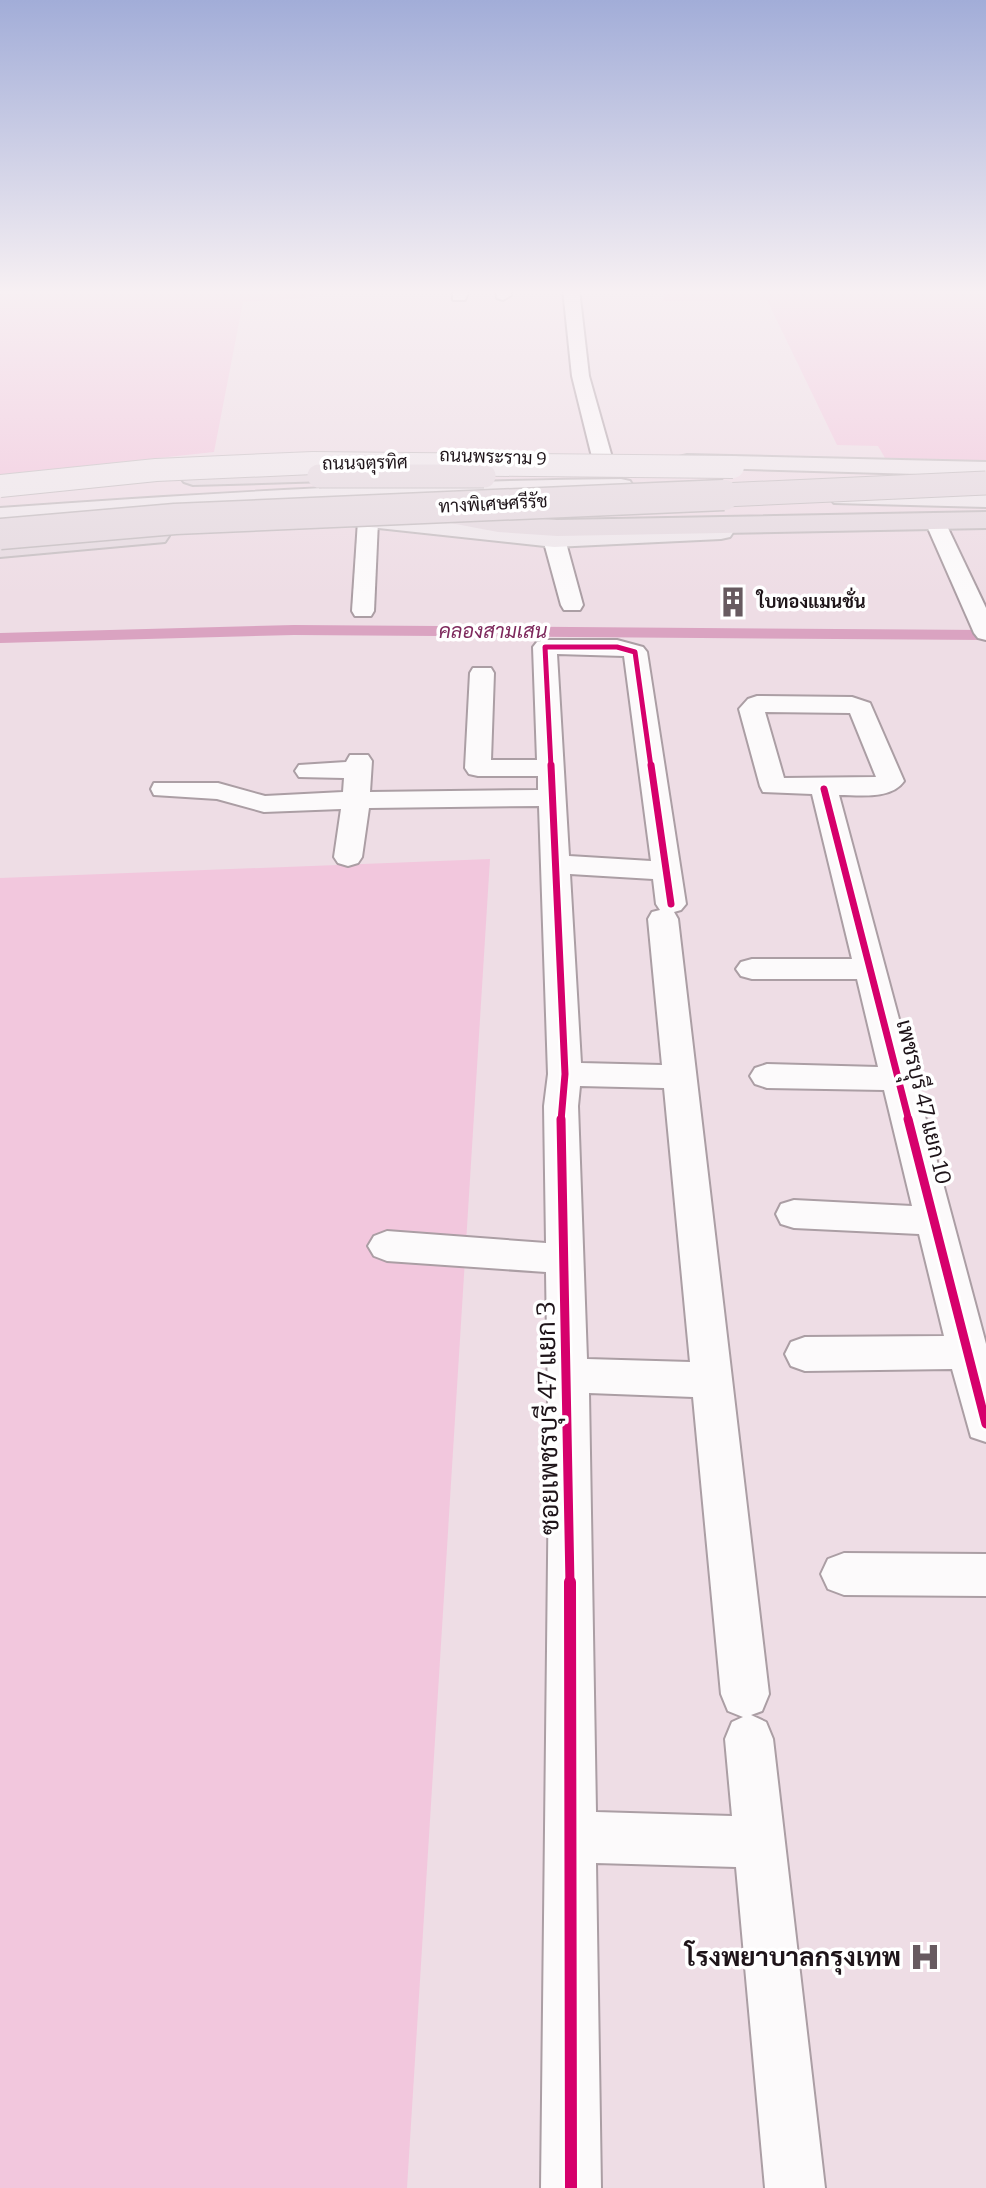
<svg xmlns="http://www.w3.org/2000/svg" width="986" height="2188" font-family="Bitter,Sarabun,serif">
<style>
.green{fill:#f2c7dd}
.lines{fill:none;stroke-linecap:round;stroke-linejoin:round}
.canal{fill:#daa3c1;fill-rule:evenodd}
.minor-casing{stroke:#ab9ea4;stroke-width:4}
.major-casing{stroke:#c7c0c3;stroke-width:4}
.highway-casing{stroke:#c7c0c3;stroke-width:4}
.minor{fill:#fcfafb;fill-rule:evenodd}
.major{fill:#efe8ec;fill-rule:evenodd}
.highway{fill:#e6dbe1;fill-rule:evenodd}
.major-bridge-casing{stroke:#c7c0c3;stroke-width:24;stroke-linecap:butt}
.highway-bridge-far1-casing{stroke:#c7c0c3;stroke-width:25;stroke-linecap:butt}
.highway-bridge-casing{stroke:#c7c0c3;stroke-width:33;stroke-linecap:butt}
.major-bridge{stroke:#efe8ec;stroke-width:22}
.highway-bridge-far1{stroke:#e6dbe1;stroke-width:23}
.highway-bridge{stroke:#e6dbe1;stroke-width:30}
.cycleway-far3-casing{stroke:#fff;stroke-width:8}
.cycleway-far2-casing{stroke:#fff;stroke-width:11}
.cycleway-far1-casing{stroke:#fff;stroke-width:14}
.cycleway-casing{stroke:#fff;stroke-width:17}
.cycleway-far3{stroke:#d6006c;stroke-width:5}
.cycleway-far2{stroke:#d6006c;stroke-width:7}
.cycleway-far1{stroke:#d6006c;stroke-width:9}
.cycleway{stroke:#d6006c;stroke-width:12}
.labels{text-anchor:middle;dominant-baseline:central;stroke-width:7;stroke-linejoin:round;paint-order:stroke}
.far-street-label{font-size:18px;fill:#1e1419;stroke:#fff}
.far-poi-label{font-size:18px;font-weight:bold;fill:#1e1419;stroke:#fff;text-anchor:start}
.far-water-label{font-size:20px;font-style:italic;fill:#7e295d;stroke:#fff}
.street-label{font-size:22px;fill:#1e1419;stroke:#fff}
.near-street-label{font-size:26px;fill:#1e1419;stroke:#fff}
.near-poi-label{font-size:26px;font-weight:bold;fill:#1e1419;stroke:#fff;text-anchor:end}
</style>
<rect width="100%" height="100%" fill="#eedde5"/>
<!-- green -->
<g class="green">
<path d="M0,289h318l-2,8 -73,5 -29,150 -214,23z"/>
<path d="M666,289h320v175l-98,-1 -10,-17 -41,-1 -70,-145 -104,1z"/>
<path d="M490,859l-83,1329h-407v-1310z"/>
</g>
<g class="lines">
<!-- canal -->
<path class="canal" d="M294,625l692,5v10l-692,-5 -294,8v-10z"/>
<!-- minor casing -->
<g class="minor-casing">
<g id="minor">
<path d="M453,289h16l-4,11h-12z"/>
<path d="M496,289h16l-1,6 -8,5 -6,-2z"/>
<path d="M563,289h16l10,87 24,85 -10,6 -10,-6 -21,-85z"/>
<path d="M368,515l10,6 -4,90 -3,5h-16l-3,-5 6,-90z"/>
<path d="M937,520l10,6 39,82v32l-8,-2 -4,-5 -47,-107z"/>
<path d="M554,533l11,6 18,66 -3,5h-16l-3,-5 -18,-66z"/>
<path d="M545,640h72l26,7 4,5 39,252 -5,6 -7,2 4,7 91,775 -7,17 -11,4 15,7 7,17 52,449h-60l-29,-321 -140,-4 5,325h-60l8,-718 -3,-198 -159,-11 -13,-5 -6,-10 6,-10 13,-5 159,12 -2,-137 4,-32 -9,-268 -170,2 -7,49 -4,6 -10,3 -10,-3 -4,-6 7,-48 -77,3 -47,-13 -63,-4 -3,-6 3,-6h64l47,13 78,-4 1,-14 -45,-1 -4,-6 4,-6 47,-3 4,-7h18l4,6 -2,31 168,-2v-14h-60l-9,-2 -4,-6 5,-95 3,-5h18l3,5 -3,87h46l-4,-113 4,-5zM557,654l67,2 27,205 -82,-5zM570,874l83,5 3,25 4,6 -8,2 -4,7 14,146 -81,-2zM580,1086l84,2 26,274 -103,-3 -9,-253zM589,1393l104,4 28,297 7,17 15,6 -11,5 -7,17 7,77 -136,-4z"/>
<path d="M757,696l95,1 18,6 34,78c-13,19 -45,14 -65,14l147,549v98l-15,-5 -19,-68 -147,2 -14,-5 -6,-12 6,-12 14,-5 139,-1 -25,-102 -125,-6 -13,-4 -5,-10 5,-10 13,-4 118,6 -28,-116 -117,-2 -12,-4 -5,-8 5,-8 12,-4 111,3 -21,-88h-105l-11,-3 -5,-7 5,-7 11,-3h100l-40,-165 -49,-2 -3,-6 -21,-77 9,-10zM765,712l85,1 26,64 -92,1z"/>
<path d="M844,1553l142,1v42l-142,-1 -16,-6 -7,-15 7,-15z"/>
</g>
</g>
<!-- major casing -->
<g class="major-casing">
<g id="major">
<path d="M687,455l299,7v14l-307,-9 -4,-5 4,-5z"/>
<path d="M621,479l9,2 3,5 -3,5 -363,12 -267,21v-16c207,-15 413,-27 621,-29z"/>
<path d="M843,490l143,1v16l-152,-4 -4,-5 4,-5z"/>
<path d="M341,510l213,21 167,-8 9,2 4,6 -4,6 -9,2 -167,8 -222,-24 -4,-5 4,-5z"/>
</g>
</g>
<!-- highway casing -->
<g class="highway-casing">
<g id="highway">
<path d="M319,468l9,3 4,5 -4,5 -135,4 -9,-3 -4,-5 4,-5 9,-3z"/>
<path d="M422,502l76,14 59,4 429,-8v16l-429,8 -59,-4 -85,-16 -4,-6 4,-6z"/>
<path d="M155,528l10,2 4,6 -4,6 -165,15v-16z"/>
</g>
</g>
<!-- minor -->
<use href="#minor" class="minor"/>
<!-- major -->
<use href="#major" class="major"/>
<!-- highway -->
<use href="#highway" class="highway"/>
<!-- major-bridge casing -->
<g class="major-bridge-casing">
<path id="major-bridge" d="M0,486l156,-16 157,-7 420,4"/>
</g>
<!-- highway-bridge-far1 casing -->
<g class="highway-bridge-far1-casing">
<g id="highway-bridge-far1">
<path d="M319,476h165"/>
<path d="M679,497l307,-14"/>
</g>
</g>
<!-- highway-bridge casing -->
<g class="highway-bridge-casing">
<path id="highway-bridge" d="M0,534l175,-15 549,-24"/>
</g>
<!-- major-bridge -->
<use href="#major-bridge" class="major-bridge"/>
<!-- highway-bridge-far1 -->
<use href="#highway-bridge-far1" class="highway-bridge-far1"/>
<!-- highway-bridge -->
<use href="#highway-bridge" class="highway-bridge"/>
<!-- cycleway-far3 casing -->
<g class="cycleway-far3-casing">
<path id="cycleway-far3" d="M551,767l-6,-120h72l18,5 16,115"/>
</g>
<!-- cycleway-far2 casing -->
<g class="cycleway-far2-casing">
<g id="cycleway-far2">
<path d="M551,765l14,309 -4,47"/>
<path d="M651,765l20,139"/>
<path d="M824,789l85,332"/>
</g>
</g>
<!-- cycleway-far1 casing -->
<g class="cycleway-far1-casing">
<g id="cycleway-far1">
<path d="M561,1119l9,465"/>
<path d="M908,1119l78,305"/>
</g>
</g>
<!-- cycleway casing -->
<g class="cycleway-casing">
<path id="cycleway" d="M570,1582l1,606"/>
</g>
<!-- cycleway-far3 -->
<use href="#cycleway-far3" class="cycleway-far3"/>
<!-- cycleway-far2 -->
<use href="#cycleway-far2" class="cycleway-far2"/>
<!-- cycleway-far1 -->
<use href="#cycleway-far1" class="cycleway-far1"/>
<!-- cycleway -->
<use href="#cycleway" class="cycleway"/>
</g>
<!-- sky -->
<linearGradient id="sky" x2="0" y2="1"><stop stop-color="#a2add8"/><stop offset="0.49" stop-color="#f7f0f3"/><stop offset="1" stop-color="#f7f0f3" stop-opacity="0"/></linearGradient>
<rect width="986" height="595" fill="url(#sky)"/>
<!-- icons -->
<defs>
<g id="building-bare" transform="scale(2.4)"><path d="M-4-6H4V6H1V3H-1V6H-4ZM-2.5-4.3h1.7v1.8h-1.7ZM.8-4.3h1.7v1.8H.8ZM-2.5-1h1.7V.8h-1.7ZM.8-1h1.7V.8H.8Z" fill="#675a60" stroke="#fff" stroke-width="2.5" paint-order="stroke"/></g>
<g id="hospital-bare" transform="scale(2.4)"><path d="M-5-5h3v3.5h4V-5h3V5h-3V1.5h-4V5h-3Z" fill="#675a60" stroke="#fff" stroke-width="2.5" paint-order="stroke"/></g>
</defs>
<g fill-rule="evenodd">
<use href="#building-bare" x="733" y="602"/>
<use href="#hospital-bare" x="925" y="1957"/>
</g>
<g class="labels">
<!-- far-street labels -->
<g class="far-street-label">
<text transform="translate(493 457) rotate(2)">ถนนพระราม 9</text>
<text transform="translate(365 463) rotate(-1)">ถนนจตุรทิศ</text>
<text transform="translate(493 504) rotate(-3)">ทางพิเศษศรีรัช</text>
</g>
<!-- far-poi labels -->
<g class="far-poi-label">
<text x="757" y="602">ใบทองแมนชั่น</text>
</g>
<!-- far-water labels -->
<g class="far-water-label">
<text x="493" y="631">คลองสามเสน</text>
</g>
<!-- street labels -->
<g class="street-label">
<text transform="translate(924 1102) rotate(76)">เพชรบุุรี 47 แยก 10</text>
</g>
<!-- near-street labels -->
<g class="near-street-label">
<text transform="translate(548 1418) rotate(-91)">ซอยเพชรบุรี 47 แยก 3</text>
</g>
<!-- near-poi labels -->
<g class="near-poi-label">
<text x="901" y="1957">โรงพยาบาลกรุงเทพ</text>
</g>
</g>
</svg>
